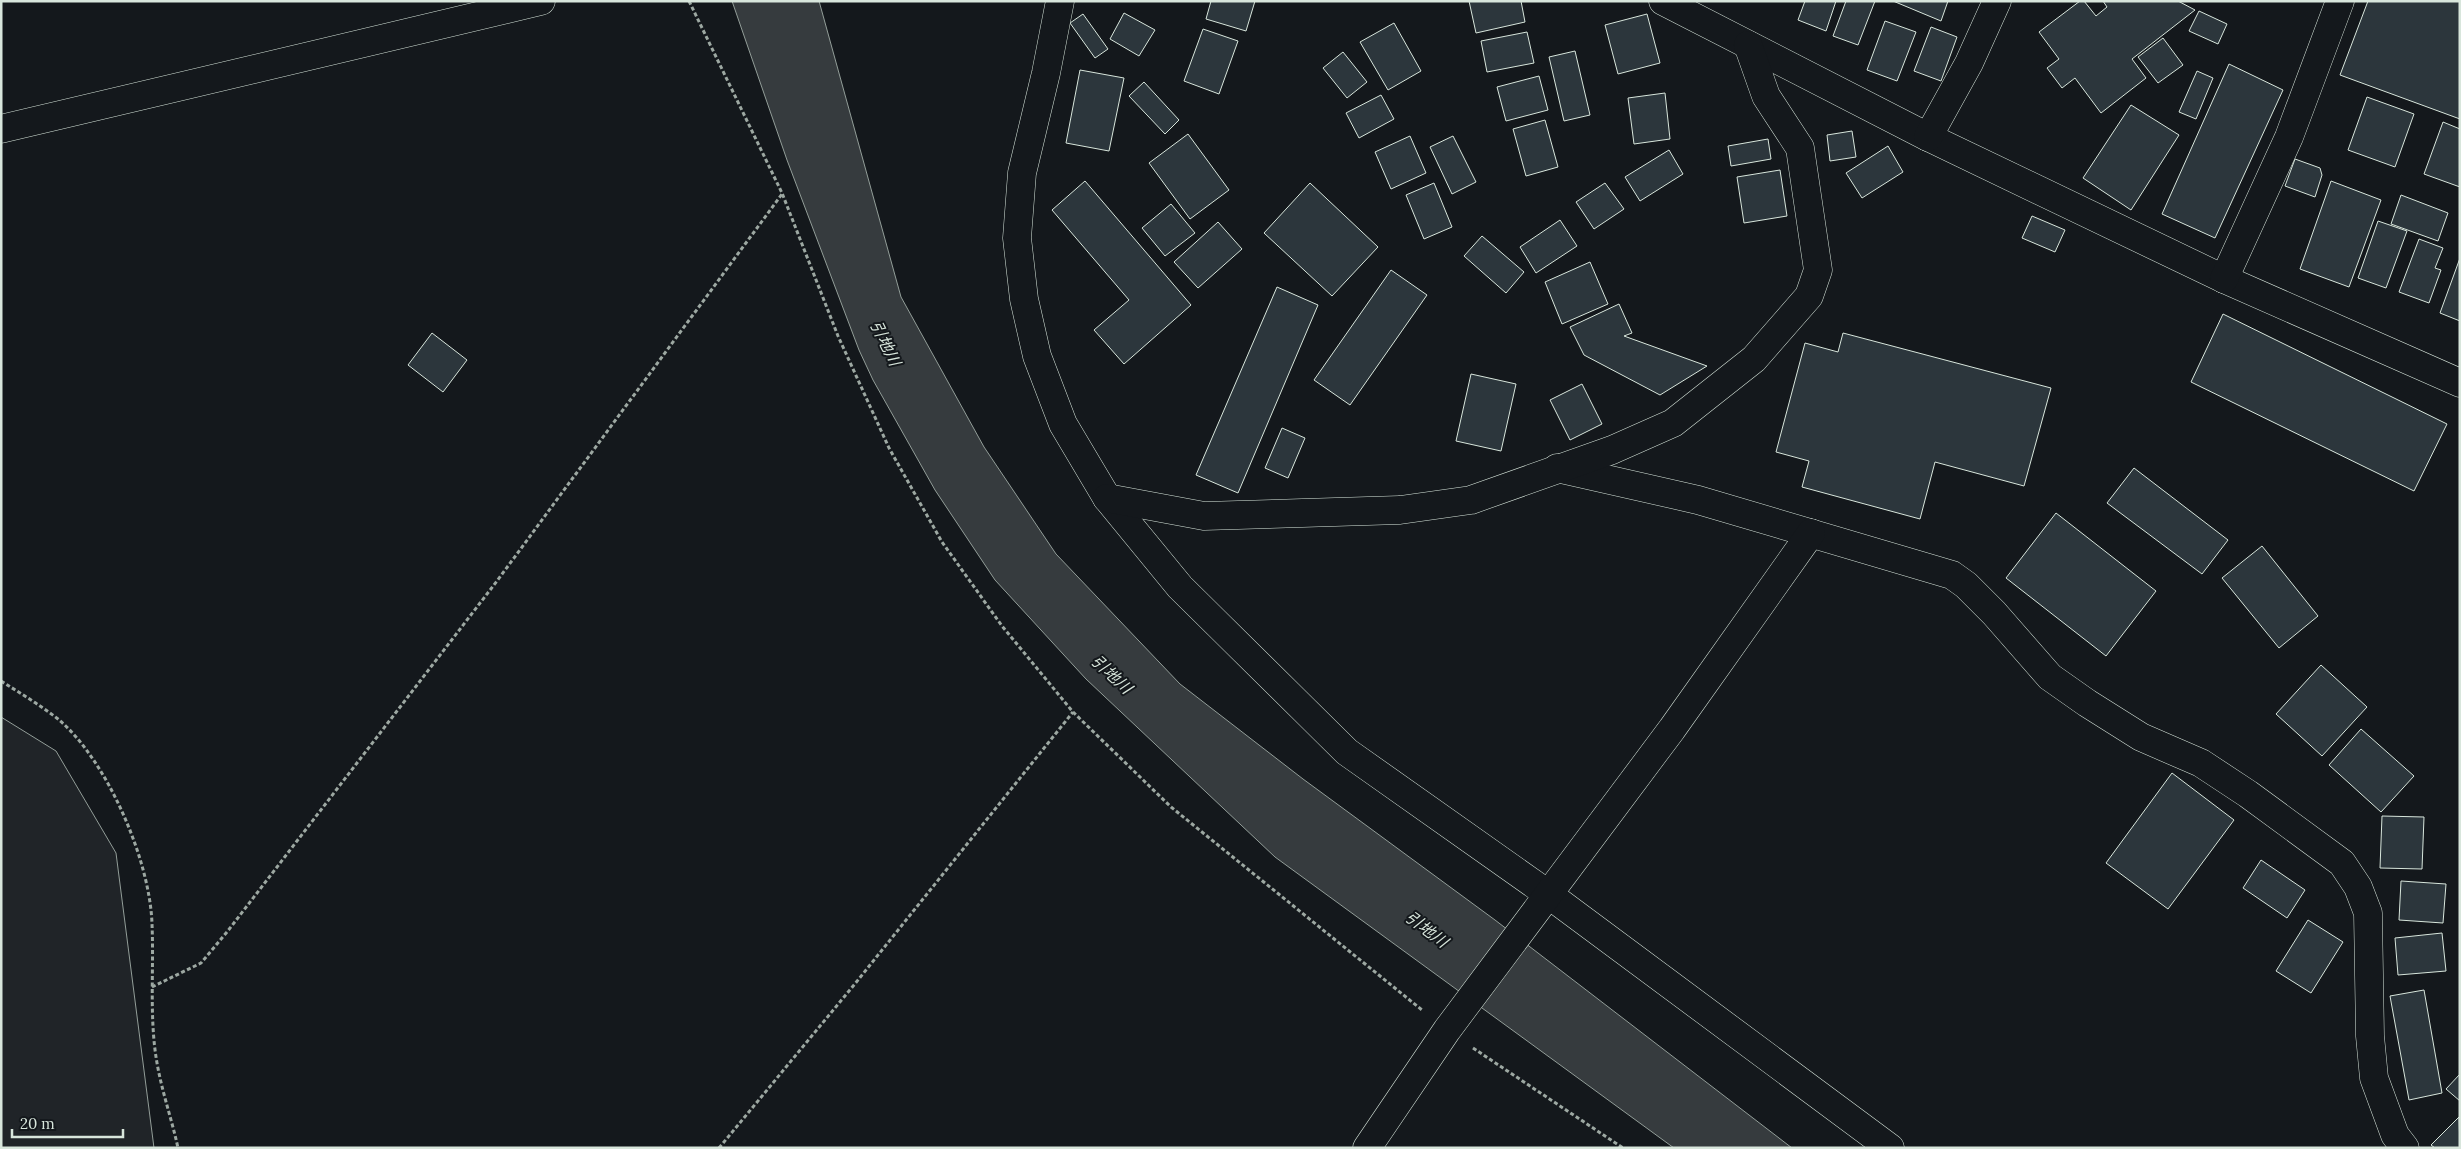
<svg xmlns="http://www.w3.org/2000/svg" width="2461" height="1149" font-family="Lora,'Noto Sans JP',serif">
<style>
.green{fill:#202428;stroke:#939e99}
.water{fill:#363b3e;stroke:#939e99}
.building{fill:#2c363c;stroke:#d8e6dc}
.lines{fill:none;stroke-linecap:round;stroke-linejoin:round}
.minor-casing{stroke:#d8e6dc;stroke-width:29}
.path{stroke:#9da8a2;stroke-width:3;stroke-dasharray:4 2.5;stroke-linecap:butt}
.minor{stroke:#14181c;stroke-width:28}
.labels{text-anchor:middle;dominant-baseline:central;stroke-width:4;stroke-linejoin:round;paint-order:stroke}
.water-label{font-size:16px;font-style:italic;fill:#d8e6dc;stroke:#14181c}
</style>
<rect width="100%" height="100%" fill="#14181c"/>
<!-- green -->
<path class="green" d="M1,717l55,34 60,102 38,295h-153z"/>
<!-- water -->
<path class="water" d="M732,1h87l82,296 83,150 72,107 124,130 123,95 192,141 297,228h-118l-399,-291 -189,-178 -91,-99 -60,-90 -62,-110 -14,-30 -72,-190z"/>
<!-- building -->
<g class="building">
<path d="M1211,1h44l-9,30 -40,-12z"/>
<path d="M1469,1h52l4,21 -49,11z"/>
<path d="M1805,1h31l-10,30 -28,-11z"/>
<path d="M1846,1h29l-17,44 -25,-9z"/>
<path d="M1893,1h55l-7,20z"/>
<path d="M2080,1h4l12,15 11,-9 -4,-6h75l17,9 -63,49 14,19 -45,35 -26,-35 -13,10 -15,-20 12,-9 -20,-27z"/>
<path d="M2368,1h92v118l-120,-44z"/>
<path d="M2199,11l28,13 -9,20 -29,-13z"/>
<path d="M1124,13l31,17 -16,26 -29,-17z"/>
<path d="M1083,14l25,35 -13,9 -25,-35z"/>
<path d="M1647,14l13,49 -42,11 -13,-49z"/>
<path d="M1885,21l31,11 -19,49 -30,-11z"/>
<path d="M1394,23l27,48 -33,19 -28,-48z"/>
<path d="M1931,27l26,10 -16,44 -27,-10z"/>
<path d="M1203,29l35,12 -19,53 -35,-13z"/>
<path d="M1527,32l7,31 -47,9 -6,-31z"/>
<path d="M2163,38l20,27 -25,18 -20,-26z"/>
<path d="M1575,51l15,64 -26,6 -15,-64z"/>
<path d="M1343,52l24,30 -20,16 -24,-30z"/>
<path d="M2229,64l54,26 -68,148 -53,-24z"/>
<path d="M1080,70l44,8 -15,73 -43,-8z"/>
<path d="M2197,71l16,7 -17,41 -17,-7z"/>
<path d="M1539,76l9,34 -42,11 -9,-34z"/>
<path d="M1144,82l35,38 -14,14 -36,-38z"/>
<path d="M1665,93l5,46 -36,5 -6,-46z"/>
<path d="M1381,95l13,24 -35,19 -13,-25z"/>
<path d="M2367,97l47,17 -19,53 -47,-17z"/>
<path d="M2131,105l48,30 -48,75 -48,-32z"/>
<path d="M1545,120l13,47 -32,9 -13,-47z"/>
<path d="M2443,122l17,7v58l-36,-13z"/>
<path d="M1852,131l4,26 -26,4 -3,-26z"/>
<path d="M1188,134l41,56 -39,29 -41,-56z"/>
<path d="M1410,136l16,37 -35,16 -16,-37z"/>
<path d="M1453,136l23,46 -24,12 -22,-47z"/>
<path d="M1768,139l3,20 -40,7 -3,-20z"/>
<path d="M1888,146l15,26 -41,26 -16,-25z"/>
<path d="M1669,150l14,24 -43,27 -15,-24z"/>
<path d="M2295,159l25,9 2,7 -7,22 -30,-11z"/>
<path d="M1780,170l7,46 -43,7 -7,-46z"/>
<path d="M1085,181l106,124 -67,59 -30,-34 35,-30 -77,-90z"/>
<path d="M2331,181l50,19 -32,87 -49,-18z"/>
<path d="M1310,183l68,64 -46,49 -68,-63z"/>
<path d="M1434,183l18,44 -28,12 -18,-44z"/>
<path d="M1605,183l19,26 -30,20 -18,-27z"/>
<path d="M2401,195l47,18 -10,28 -47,-17z"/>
<path d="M1171,204l24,29 -30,23 -23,-28z"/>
<path d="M2032,216l33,14 -10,22 -33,-14z"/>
<path d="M1560,220l17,26 -41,27 -16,-26z"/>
<path d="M2378,221l29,10 -21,57 -28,-10z"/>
<path d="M1218,222l24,27 -44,39 -24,-26z"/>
<path d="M1482,236l42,36 -18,21 -42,-37z"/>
<path d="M2419,239l24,9 -8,20 6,2 -12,33 -30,-11z"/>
<path d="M2460,258v63l-20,-8z"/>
<path d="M1590,262l18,42 -46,20 -17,-42z"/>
<path d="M1391,270l36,25 -77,110 -36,-25z"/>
<path d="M1277,287l41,18 -80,188 -42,-18z"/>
<path d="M1619,304l13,29 -8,3 83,30 -47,29 -76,-40 -14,-28z"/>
<path d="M2223,314l224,110 -33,67 -223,-109z"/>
<path d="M432,333l35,27 -24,32 -35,-27z"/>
<path d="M1843,333l208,55 -27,98 -89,-24 -15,57 -118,-32 7,-26 -33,-9 29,-109 33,9z"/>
<path d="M1471,374l45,10 -15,67 -45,-10z"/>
<path d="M1582,384l20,40 -32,16 -20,-40z"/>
<path d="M1282,428l23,10 -17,40 -23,-10z"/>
<path d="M2134,468l94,72 -26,34 -95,-71z"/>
<path d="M2056,513l100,78 -50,65 -100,-78z"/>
<path d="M2262,546l56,70 -39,32 -57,-70z"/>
<path d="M2321,665l46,42 -45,49 -46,-42z"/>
<path d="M2361,729l53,47 -33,36 -52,-47z"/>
<path d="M2172,773l62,47 -66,89 -62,-46z"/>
<path d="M2382,816l42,1 -2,52 -42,-1z"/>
<path d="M2261,860l44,30 -18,28 -44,-30z"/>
<path d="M2401,881l45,3 -3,39 -44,-3z"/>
<path d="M2308,920l35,22 -32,51 -35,-22z"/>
<path d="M2442,933l4,38 -48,4 -3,-37z"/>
<path d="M2424,990l18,103 -33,7 -19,-104z"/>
<path d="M2460,1074v27l-14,-12z"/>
<path d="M2459,1117l1,31h-25l-4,-3z"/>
</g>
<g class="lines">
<!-- minor casing -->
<g class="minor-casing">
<g id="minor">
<path d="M1060,1l-14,72 -24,100 -5,65 7,61 13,57 26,68 44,74 73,89 167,165 201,142 342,254"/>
<path d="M1663,1l265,136 296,142 236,104"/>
<path d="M1,129l540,-128"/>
<path d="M1928,137l41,-74 28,-62"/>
<path d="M2224,279l65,-142 51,-136"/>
<path d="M1557,468l141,32 254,75 14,10 28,28 56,64 37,26 54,34 60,26 47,31 94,69 16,24 10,26 2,123 4,42 21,57 10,13"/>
<path d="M1107,498l97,18 196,-6 71,-10 141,-50 61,-27 81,-64 55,-63 9,-26 -18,-122 -34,-52 -18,-51"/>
<path d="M1367,1148l80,-118 225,-301 139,-196"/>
</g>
</g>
<!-- path -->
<g class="path">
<path d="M689,1l93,192 56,143 51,112 53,94 60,84 71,86 98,95 251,203"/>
<path d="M1,681c19,12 39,24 57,38 49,41 92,141 94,205 2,46 -3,94 5,139 5,29 15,57 21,85"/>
<path d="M152,987l49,-24 26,-31 270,-351 285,-387"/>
<path d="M1473,1048l150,100"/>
<path d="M719,1148l135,-163 219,-273"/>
</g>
<!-- minor -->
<use href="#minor" class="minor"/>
</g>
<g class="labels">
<!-- water labels -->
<g class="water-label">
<text transform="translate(886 343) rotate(64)">引地川</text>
<text transform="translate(1112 674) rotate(43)">引地川</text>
<text transform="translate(1427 929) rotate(37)">引地川</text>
</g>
</g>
<!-- border -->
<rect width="2461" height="1149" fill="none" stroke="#d8e6dc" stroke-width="5"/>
<!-- scale -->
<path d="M12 1129v8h111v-8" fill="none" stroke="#d8e6dc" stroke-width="2.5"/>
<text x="20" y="1129" font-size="15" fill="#d8e6dc" stroke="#14181c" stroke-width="4" paint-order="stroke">20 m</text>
</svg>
